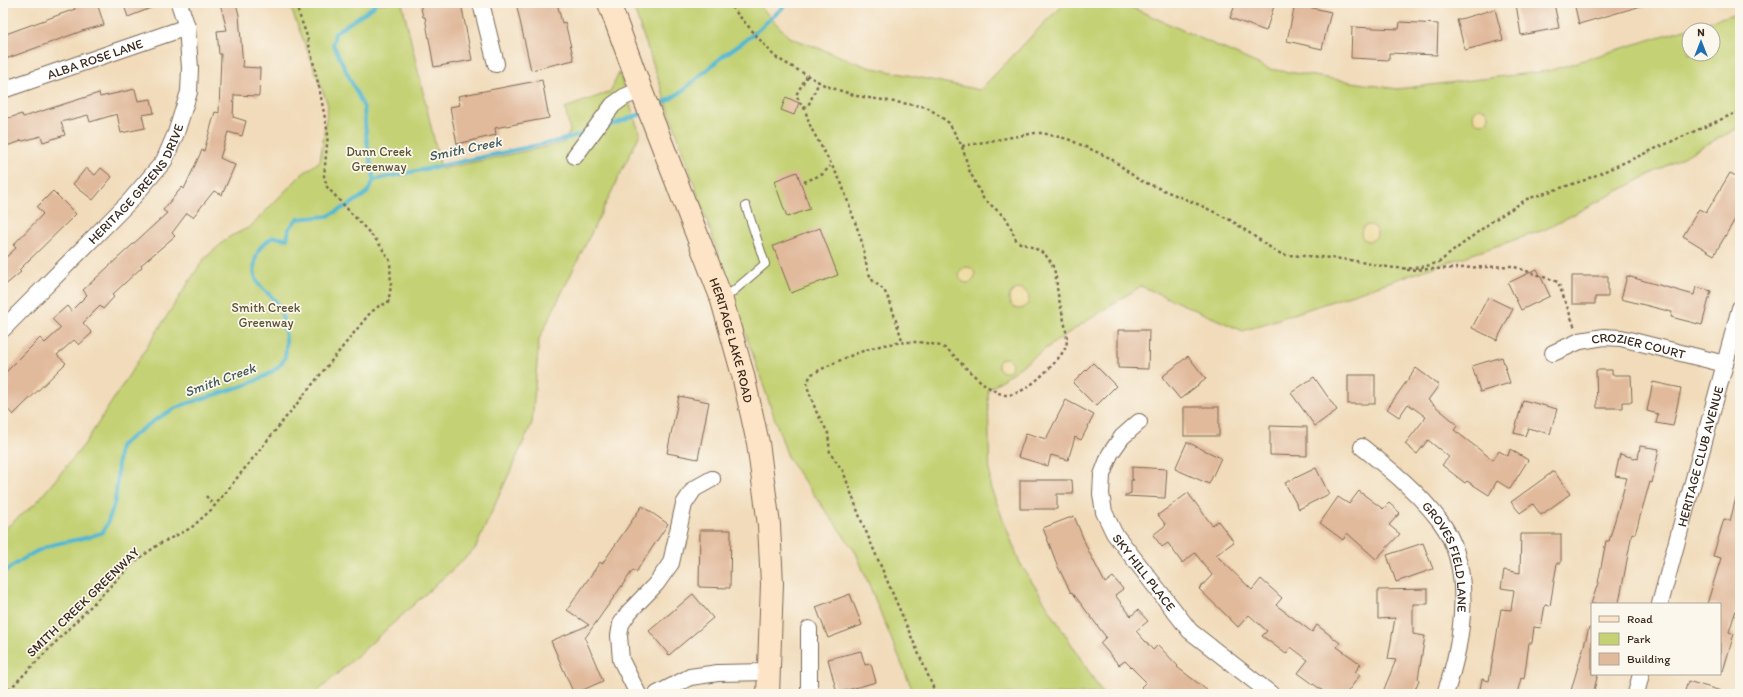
<svg xmlns="http://www.w3.org/2000/svg" width="1743" height="697" font-family="Itim,sans-serif">
<style>
.green{fill:#c4d274;stroke:#807e49;fill-rule:evenodd}
.sand{fill:#eeda9e;stroke:#94825e}
.lines{fill:none;stroke-linecap:round;stroke-linejoin:round}
.stream{stroke:#51b7d0;stroke-width:4}
.building{fill:#e1b99b}
.service-casing{stroke:#7b6855;stroke-width:10}
.minor-casing{stroke:#7b6855;stroke-width:18}
.secondary-casing{stroke:#7b6855;stroke-width:24}
.path{stroke:#7b6855;stroke-width:2.5;stroke-dasharray:3 3;stroke-linecap:butt}
.service{stroke:#fff;stroke-width:8}
.minor{stroke:#fff;stroke-width:16}
.secondary{stroke:#fee4c6;stroke-width:22}
.labels{text-anchor:middle;dominant-baseline:central;stroke-width:3.5;stroke-linejoin:round;paint-order:stroke}
.street-label{font-size:13px;fill:#3b2a1e;stroke:#fbf7ec}
.park-label{font-size:13px;fill:#5d5434;stroke:#fbf7ec}
.water-label{font-size:14px;font-style:italic;fill:#435b5c;stroke:#fbf7ec}
</style>
<rect width="100%" height="100%" fill="#fbf7ec"/>
<filter id="ink" filterUnits="userSpaceOnUse"><feTurbulence type="fractalNoise" baseFrequency=".025" numOctaves="2"/><feDisplacementMap in="SourceGraphic" scale="8" xChannelSelector="R" yChannelSelector="G"/><feConvolveMatrix kernelMatrix="1 2 1 2 8 2 1 2 1" color-interpolation-filters="sRGB"/></filter>
<filter id="wash" filterUnits="userSpaceOnUse"><feTurbulence type="fractalNoise" baseFrequency=".012" numOctaves="4" result="noise"/><feDisplacementMap in="SourceGraphic" scale="16" xChannelSelector="R" yChannelSelector="G"/><feGaussianBlur stdDeviation="0.9" result="paint"/><feColorMatrix in="noise" values="0 0 0 0 0 0 0 0 0 0 0 0 0 0 0 0 0 1.4 0 .05"/><feComposite in="paint" operator="in"/></filter>
<g filter="url(#wash)">
<rect width="100%" height="100%" fill="#f1dbba"/>
<!-- green -->
<g class="green">
<path d="M289,3h113l39,166 123,-26 6,-12 -5,-23 45,-16 9,-19 21,61 -101,205 -7,84 -57,126 -160,145h-312v-164l33,-27 48,-58 119,-185 26,-23 21,-10 51,-52 19,-14 8,-56z"/>
<path d="M632,3h125l32,34 79,30 112,23 67,-70 19,-17h56l147,66 128,20 151,-18 192,-59v115l-196,103 -301,101 -102,-45 -79,51 -74,53 2,96 30,77 83,131h-189l-58,-141 -67,-93zM1689,30h24v24h-24z"/>
</g>
<!-- sand -->
<g class="sand">
<circle cx="1481" cy="116" r="8"/>
<circle cx="1369" cy="233" r="8"/>
<circle cx="967" cy="275" r="8"/>
<circle cx="1019" cy="299" r="10"/>
<circle cx="1005" cy="365" r="7"/>
</g>
<g class="lines">
<!-- stream -->
<g class="stream">
<path d="M656,108l25,-16 42,-36 28,-20 37,-33"/>
<path d="M603,128l41,-15"/>
<path d="M374,180l-8,-44 -2,-28 -31,-64 2,-11 38,-26 3,-4"/>
<path d="M3,573c14,-10 29,-21 46,-27 18,-6 37,-6 54,-14 6,-12 12,-25 13,-39 2,-16 1,-31 4,-47 18,-14 37,-29 58,-39 23,-10 96,-24 106,-48 5,-13 0,-44 -7,-56 -5,-8 -15,-13 -19,-20 -6,-9 -4,-25 2,-35 2,-4 9,-8 13,-11l14,2 2,-10 8,-10 31,-3 23,-12 16,-11 7,-13 188,-40 23,-7"/>
</g>
</g>
<g id="blocks">
<!-- building -->
<g class="building">
<path d="M73,3h24l7,22 -22,6 -79,29v-25l72,-26z"/>
<path d="M123,3h38v1l-33,13z"/>
<path d="M220,3h16l3,12 4,52 17,1 -1,28 -25,-1 -1,22 13,4 -4,15 -14,-4 -8,26 15,7 -13,30 -8,-4 -21,26 -6,-4 -15,20 3,3 -34,29 1,2 -30,28 2,2 -11,12 -3,-3 -17,17 9,10 -13,12 -5,-5 -17,15 9,8 -53,52 -10,-11v-29l37,-37 5,5 16,-15 -9,-9 15,-13 4,5 16,-16 -4,-5 84,-77 -4,-3 19,-23 2,2 18,-39 2,1 11,-39 4,1 2,-59h-2l-2,-23 10,-1z"/>
<path d="M420,3h41l11,57 -38,7 -9,-50h-2z"/>
<path d="M516,3h41l5,20 3,-1 9,38 -43,10z"/>
<path d="M1236,3h39l-9,28 -36,-13z"/>
<path d="M1523,3h31l5,25 -38,7 -5,-31z"/>
<path d="M1574,3h66l1,3 -62,18z"/>
<path d="M1295,4l36,8 -9,37 -35,-8z"/>
<path d="M1495,9l8,31 -38,10 -8,-30z"/>
<path d="M1400,22l38,2 -1,31 -48,-2v7l-38,-2 1,-31 47,2z"/>
<path d="M542,80l7,38 -54,10 1,7 -39,9 -7,-37 10,-2 -2,-9z"/>
<path d="M135,89l3,12 13,-2 3,14 -12,2 3,13 -24,5 -4,-19 -27,8 -2,-7 -27,7 4,13 -22,7 -2,-6 -18,5 -2,-1 -2,2 -16,5v-19l4,-1 -2,-8 17,-5 1,3 76,-24 1,4z"/>
<path d="M786,97l13,6 -5,12 -13,-5z"/>
<path d="M86,168l9,7 6,-7 11,9 -19,23 -20,-16z"/>
<path d="M797,172l13,37 -23,8 -13,-36z"/>
<path d="M1730,173l10,5v33l-26,44 -31,-19 16,-27 7,4z"/>
<path d="M53,191l23,23 -57,56 2,2 -18,15v-27l13,-12 -3,-3 30,-31 -6,-7z"/>
<path d="M820,228l18,47 -47,18 -18,-47z"/>
<path d="M1537,269l13,27 -29,14 -13,-27z"/>
<path d="M1572,276h36v21h-13v7h-23z"/>
<path d="M1627,276l67,19 2,-8 15,4 -9,34 -31,-8 1,-5 -51,-13z"/>
<path d="M1488,297l25,12 -16,31 -25,-12z"/>
<path d="M1118,330h31l-1,39 -30,-1z"/>
<path d="M1188,356l18,23 -26,20 -18,-22z"/>
<path d="M1502,357l8,26 -30,9 -8,-26z"/>
<path d="M1093,363l23,23 -20,20 -23,-23z"/>
<path d="M1416,368l23,17 -11,15 30,25 -4,5 39,30 6,-9 9,5 2,-7 18,11 -18,29 -13,-8 -8,14 -22,-14 -2,2 -23,-18 7,-8 -21,-17 -11,14 -12,-10 21,-27 -18,-13 -9,13 -12,-8z"/>
<path d="M1596,370h16v5h19l1,27h-9v6h-26z"/>
<rect x="1348" y="375" width="27" height="29"/>
<path d="M1314,377l23,33 -22,16 -24,-33z"/>
<path d="M1653,382l28,6 -8,38 -17,-3 2,-9 -11,-3z"/>
<path d="M679,396l30,6 -11,57 -31,-6z"/>
<path d="M1066,400l28,15 -13,25 -6,-3 -7,23 -17,-5 -3,11 -30,-9 8,-24 20,6z"/>
<path d="M1523,400l34,9 -7,25 -22,-6 -3,8 -11,-3z"/>
<rect x="1184" y="407" width="35" height="29"/>
<path d="M1270,426l37,1v29l-37,-1z"/>
<path d="M1187,442l34,16 -12,26 -34,-15z"/>
<path d="M1640,446l19,3 -7,34 -2,-1 -15,52 -3,-1 -12,65 -2,6h-27l7,-21 8,-42h3l18,-63 -12,-2 5,-22 18,5z"/>
<path d="M1132,467l35,2 -2,29 -41,-2 7,-3v-13h3l-2,-1z"/>
<path d="M1316,468l13,26 -30,15 -14,-26z"/>
<path d="M1554,471l16,23 -29,21 -8,-11 -13,9 -9,-11z"/>
<path d="M1020,480h52l1,14h-16v15h-37z"/>
<path d="M1359,491l24,18 6,-6 11,10 -11,12 11,9 -24,25 -29,-26 -4,7 -23,-17 18,-26 11,7z"/>
<path d="M1188,493l24,32 6,-4 16,21 -18,13 36,35 9,-11 21,19 -6,7 36,27 5,-7 23,18 -3,4 24,17 -6,8 5,3 -14,19h-19l-29,-21 10,-13 -17,-13 -5,7 -24,-18 5,-5 -18,-16 -11,12 -10,-10 -29,-28 13,-14 -17,-22 -13,10 -14,-20 -6,4 -9,-12 13,-10 -8,-10z"/>
<path d="M1736,498l4,1v98l-11,35 5,2 -11,37 -3,-1v-66h-13l14,-46 -8,-2 11,-37 6,2z"/>
<path d="M642,506l26,18 -32,48 -3,-2 -48,68 18,43 -29,13 -23,-53 38,-16 -22,-15 33,-48 2,2z"/>
<path d="M1074,516l14,34 17,33 8,-6 10,12 -8,6 16,21 7,-6 10,11 -12,10 17,19 5,-5 20,21 -1,1 35,27h-64l-7,-7 5,-5 -21,-21 -6,4 -19,-22 6,-6 -34,-45 -1,1 -13,-26 -15,-39z"/>
<path d="M700,530h31l-1,58 -31,-1z"/>
<path d="M1521,534h40v29h-4l-7,43 -5,-1 -4,23 -7,-1 -2,16h-3l-5,36 -3,-1 -4,16h-38l3,-15 7,2 12,-72 10,1 3,-20 -13,-2 3,-18 16,3z"/>
<path d="M1423,543l10,26 -37,13 -9,-27z"/>
<path d="M1428,589v15h-15v30l12,2 -7,43 1,1 -6,14h-31l14,-34 -8,-1 7,-41 -17,1v-29z"/>
<path d="M693,594l20,24 -44,37 -20,-24z"/>
<path d="M850,594l12,31 -34,13 -12,-31z"/>
<path d="M1589,628h3v46h6l-5,20h-23z"/>
<path d="M861,651l4,14 6,-1 5,18 -39,11 -9,-34z"/>
<path d="M1688,681l33,10v3h-37z"/>
</g>
</g>
</g>
<g filter="url(#ink)">
<use href="#blocks" fill-opacity="0" stroke="#7b6855" stroke-width="1"/>
<g class="lines">
<!-- service casing -->
<g class="service-casing">
<path id="service" d="M724,299l41,-35 -19,-58"/>
</g>
<!-- minor casing -->
<g class="minor-casing">
<g id="minor">
<path d="M481,3l15,61"/>
<path id="s1" d="M3,90l184,-63"/>
<path d="M575,156l38,-51 11,-8 17,-7"/>
<path id="s2" d="M3,329l126,-127 35,-41 12,-28 13,-41 1,-24 -3,-41 -8,-24"/>
<path id="s3" d="M1553,353l27,-12 24,-4 17,1 104,26"/>
<path id="s4" d="M1139,422l-17,15 -12,17 -8,21 -1,19 3,18 10,21 76,98 81,63"/>
<path id="s5" d="M1362,447c29,23 56,45 78,74 35,46 23,122 5,173"/>
<path id="s6" d="M1660,604l80,-296"/>
<path d="M638,694l-17,-34 -2,-24 2,-12 8,-12 27,-28 15,-21 13,-59 10,-15 18,-10"/>
<path d="M657,694l33,-17 28,-4 50,-1"/>
<path d="M809,694v-65"/>
<path d="M1636,694l5,-20"/>
</g>
</g>
<!-- secondary casing -->
<g class="secondary-casing">
<g id="secondary">
<path id="s7" d="M609,3l32,87 80,207 22,78 15,68 11,82 3,59 -4,110"/>
</g>
</g>
<!-- path -->
<g class="path">
<path d="M728,3l47,54 51,29 31,10 70,11 22,16 13,23 7,24 14,28 24,21 10,23c27,8 38,15 40,45 1,15 13,47 9,59 -3,9 -20,26 -27,32 -8,7 -21,17 -32,17 -14,0 -37,-23 -47,-33 -7,-7 -12,-15 -24,-17 -43,-11 -87,10 -124,29l-4,6 -1,6 9,25 12,22 2,20 13,18 18,49 75,174"/>
<path d="M807,76l-11,19 5,9 4,3 3,-1 11,-24"/>
<path d="M804,107l7,21 30,54 20,57 7,33 5,9 11,9 6,12 13,41"/>
<path d="M962,146l73,-13h7l26,6 42,19 29,22 63,26 30,15 45,31 8,3c21,1 42,2 64,5 33,5 56,15 90,2l52,-40 36,-23 58,-19 155,-69"/>
<path d="M804,182l19,-8 7,-8"/>
<path d="M1407,270l105,-4 46,16 17,46"/>
<path d="M206,496l8,10"/>
<path d="M5,694l128,-131 26,-19 32,-16 21,-19 158,-196 9,-7 9,-3 3,-17 -1,-25 -12,-19 -51,-55 -3,-11 4,-42 -9,-47 -12,-51 -12,-33"/>
</g>
<!-- service -->
<use href="#service" class="service"/>
<!-- minor -->
<use href="#minor" class="minor"/>
<!-- secondary -->
<use href="#secondary" class="secondary"/>
</g>
</g>
<g class="labels">
<!-- street labels -->
<g class="street-label">
<text stroke="none"><textPath href="#s1" startOffset="97">ALBA ROSE LANE</textPath></text>
<text stroke="none"><textPath href="#s2" startOffset="198">HERITAGE GREENS DRIVE</textPath></text>
<text stroke="none"><textPath href="#s7" startOffset="359">HERITAGE LAKE ROAD</textPath></text>
<text stroke="none"><textPath href="#s3" startOffset="89">CROZIER COURT</textPath></text>
<text stroke="none"><textPath href="#s6" startOffset="153">HERITAGE CLUB AVENUE</textPath></text>
<text stroke="none"><textPath href="#s5" startOffset="144">GROVES FIELD LANE</textPath></text>
<text stroke="none"><textPath href="#s4" startOffset="176">SKY HILL PLACE</textPath></text>
<text transform="translate(83 602) rotate(-44)">SMITH CREEK GREENWAY</text>
</g>
<!-- park labels -->
<g class="park-label">
<text x="379" y="151">Dunn Creek<tspan x="379" dy="15">Greenway</tspan></text>
<text x="266" y="307">Smith Creek<tspan x="266" dy="15">Greenway</tspan></text>
</g>
<!-- water labels -->
<g class="water-label">
<text transform="translate(465 149) rotate(-12)">Smith Creek</text>
<text transform="translate(220 380) rotate(-20)">Smith Creek</text>
</g>
</g>
<!-- margin -->
<rect width="1743" height="697" fill="none" stroke="#fbf7ec" stroke-width="16"/>
<!-- legend -->
<rect x="1591" y="603" width="130" height="72" fill="#fbf7ec" stroke="#aea59a"/>
<rect x="1599" y="616" width="20" height="6" fill="#fee4c6" stroke="#aea59a"/>
<text x="1627" y="623" font-size="12" fill="#3b2a1e">Road</text>
<rect x="1599" y="633" width="20" height="12" fill="#c4d274" stroke="#aea59a"/>
<text x="1627" y="643" font-size="12" fill="#3b2a1e">Park</text>
<rect x="1599" y="653" width="20" height="12" fill="#e1b99b" stroke="#aea59a"/>
<text x="1627" y="663" font-size="12" fill="#3b2a1e">Building</text>
<!-- north arrow -->
<g transform="translate(1701 42)"><circle r="19" fill="#fbf7ec" stroke="#aea59a"/>
<path d="M0-3L7 15L0 10L-7 15Z" fill="#1f6fb2"/>
<text y="-6" font-size="11" font-weight="bold" text-anchor="middle" fill="#3b2a1e">N</text>
</g>
</svg>
